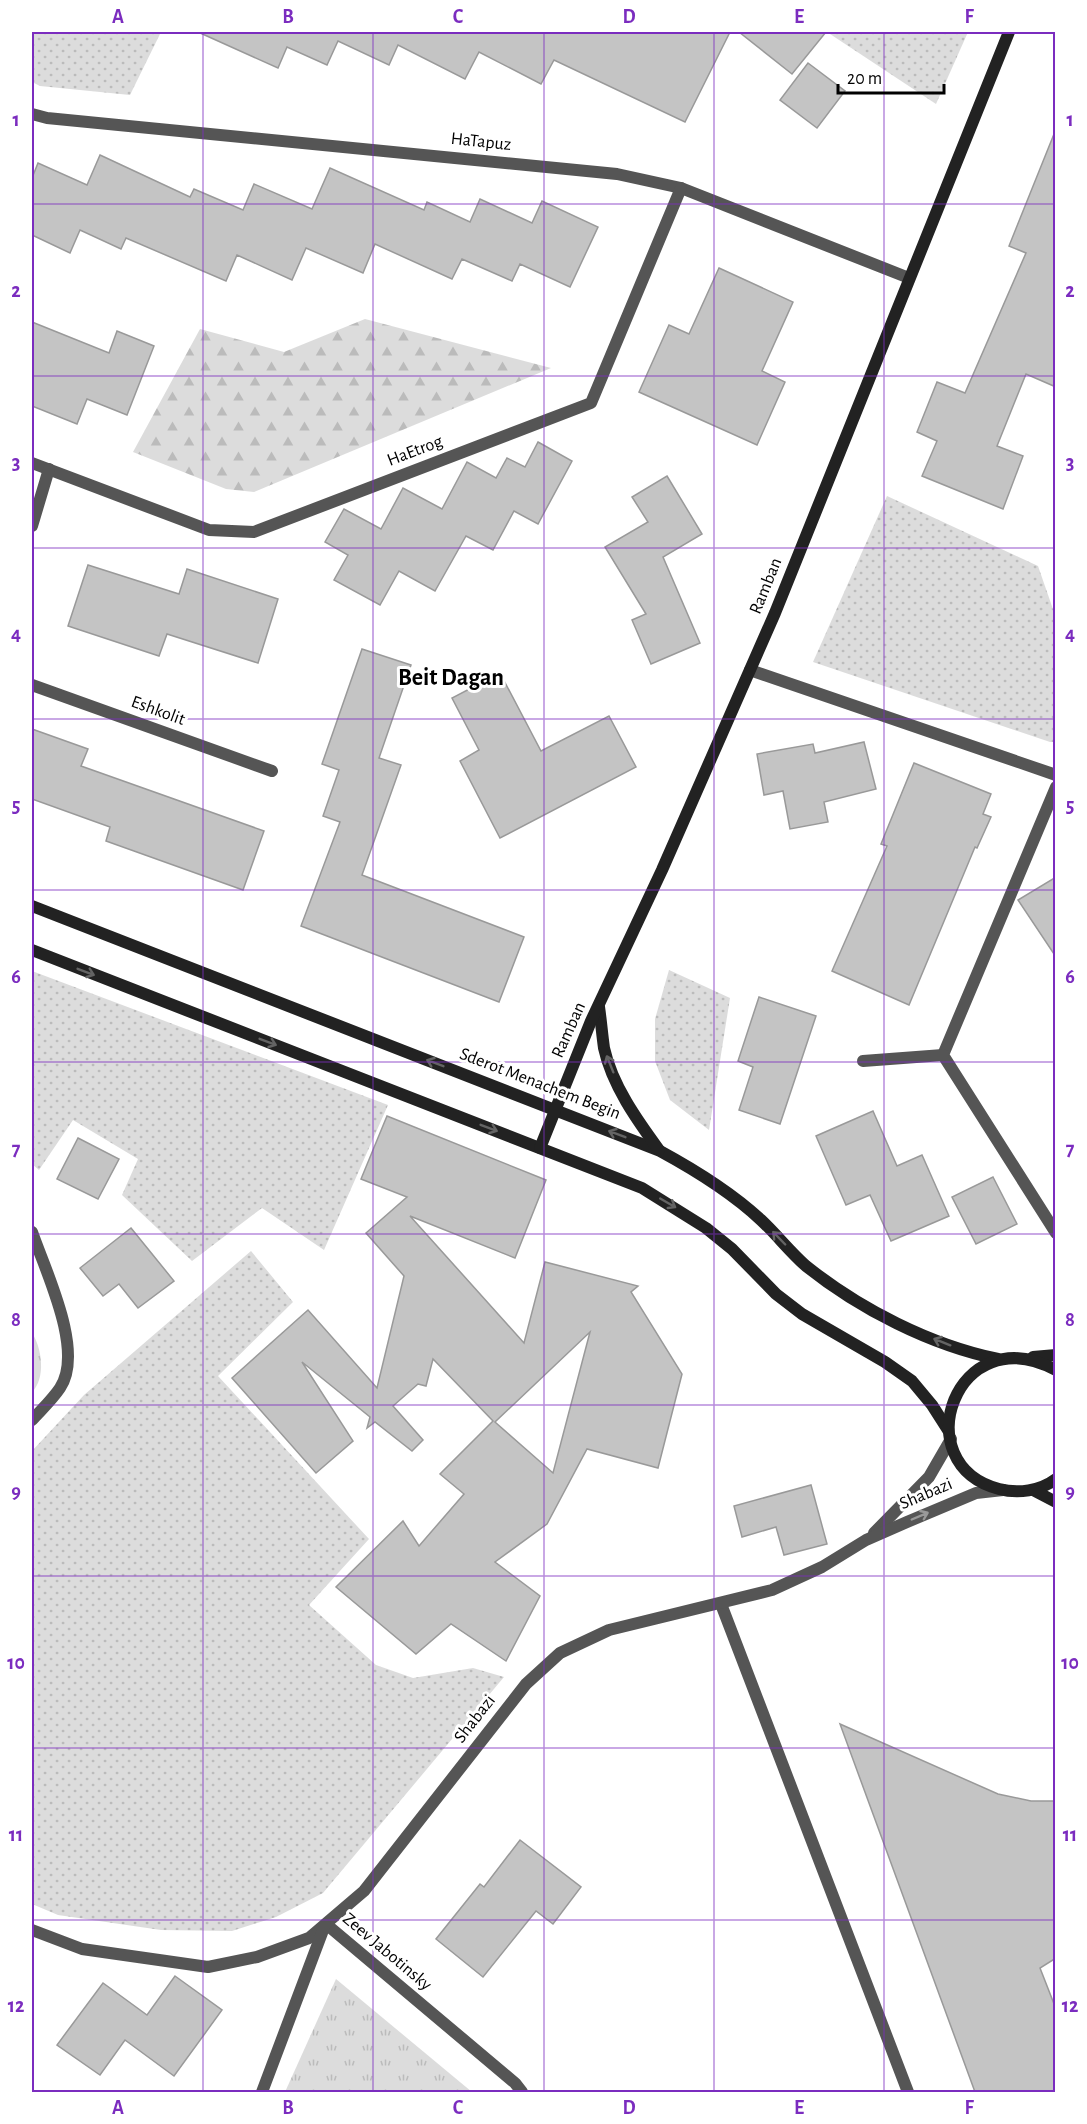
<svg xmlns="http://www.w3.org/2000/svg" width="1087" height="2124" font-family="'Alegreya Sans',sans-serif">
<style>
.grass{fill:url(#grass-tufts)}
.forest{fill:url(#forest-firs)}
.park{fill:url(#park-dots)}
.building{fill:#c4c4c4;stroke:#999;stroke-width:1.5;fill-rule:evenodd}
.lines{fill:none;stroke-linecap:round;stroke-linejoin:round}
.street{stroke:#555;stroke-width:12}
.secondary{stroke:#222;stroke-width:12}
.oneway{stroke:#646464}
.oneway2{stroke:#999}
.grid{fill:none;stroke:#7b2cbf;stroke-width:1.5;stroke-opacity:0.55}
.labels{text-anchor:middle;dominant-baseline:central;stroke-width:6;stroke-linejoin:round;paint-order:stroke}
.street-label{font-size:18px;fill:#000;stroke:#fff}
.district-label{font-size:24px;font-weight:bold;fill:#000;stroke:#fff}
.neatline{fill:none;stroke:#7b2cbf;stroke-width:2}
.grid-label{font-size:20px;text-anchor:middle;font-weight:bold;fill:#7b2cbf}
</style>
<defs>
<pattern id="grass-tufts" width="24" height="20" patternUnits="userSpaceOnUse" patternTransform="scale(1.5)"><rect width="24" height="20" fill="#dcdcdc"/><path d="M3 7l-1-3M5 7V3M7 7l1-3M15 17l-1-3M17 17v-4M19 17l1-3" fill="none" stroke="#bbb"/></pattern>
<pattern id="forest-firs" width="22" height="20" patternUnits="userSpaceOnUse" patternTransform="scale(1.5)"><rect width="22" height="20" fill="#dcdcdc"/><path d="M5 1l3.5 6h-7zM16 11l3.5 6h-7z" fill="#bbb"/></pattern>
<pattern id="park-dots" width="8" height="8" patternUnits="userSpaceOnUse" patternTransform="scale(1.5)"><rect width="8" height="8" fill="#dcdcdc"/><path d="M2 2h.1M6 6h.1" fill="none" stroke="#bbb" stroke-width="1.8" stroke-linecap="round"/></pattern>
</defs>
<rect width="100%" height="100%" fill="#fff"/>
<!-- grass -->
<g class="grass">
<path d="M32,1333c10,15 14,45 0,59z"/>
<path d="M336,1979l136,113h-187z"/>
</g>
<!-- forest -->
<path class="forest" d="M365,319l186,49 -297,124 -28,-3 -93,-37 67,-123 84,23z"/>
<!-- park -->
<g class="park">
<path d="M32,32h129l-31,63 -90,-9 -8,-4z"/>
<path d="M827,32h141l-32,72z"/>
<path d="M887,496l151,70 17,49v127h-5l-237,-80z"/>
<path d="M669,970l61,28 -21,132 -39,-30 -15,-39v-42z"/>
<path d="M32,971l356,134 -64,145 -62,-42 -70,53 -70,-66 16,-36 -65,-39 -34,50 -7,-6z"/>
<path d="M251,1251l42,51 -75,74 151,163 -60,66 67,60 37,13 60,-10 31,9 -181,216 -47,24 -44,14 -71,-1 -103,-15 -26,-11v-453l52,-56z"/>
</g>
<!-- building -->
<g class="building">
<path d="M198,32h532l-45,90 -131,-62 -13,24 -62,-32 -14,27 -67,-34 -9,20 -51,-24 -11,24 -40,-18 -9,21z"/>
<path d="M739,32h87l-34,42z"/>
<path d="M808,63l37,28 -28,37 -37,-28z"/>
<path d="M1054,134l2,253 -30,-13 -29,72 26,10 -20,53 -81,-33 15,-35 -20,-9 20,-50 28,11 61,-140 -17,-7z"/>
<path d="M100,155l90,42 4,-8 49,21 11,-26 58,25 18,-41 94,42 3,-8 43,20 10,-23 52,24 10,-22 56,26 -28,60 -50,-23 -8,17 -50,-22 -10,20 -77,-35 -12,29 -57,-25 -14,32 -55,-25 -11,26 -100,-43 -5,11 -41,-19 -10,23 -38,-18v-57l6,-15 49,22z"/>
<path d="M719,268l74,34 -31,69 23,11 -28,63 -118,-53 30,-67 20,9z"/>
<path d="M32,322l77,31 8,-22 37,15 -27,69 -40,-16 -10,25 -45,-18z"/>
<path d="M538,442l34,19 -34,63 -24,-13 -21,39 -27,-14 -31,55 -36,-20 -19,34 -46,-25 14,-25 -23,-13 19,-33 37,20 22,-41 39,21 25,-47 29,16 11,-20 18,9z"/>
<path d="M667,476l35,58 -39,23 37,86 -49,21 -19,-44 14,-6 -41,-67 43,-25 -16,-25z"/>
<path d="M88,565l91,29 8,-25 91,30 -20,64 -91,-29 -8,22 -91,-30z"/>
<path d="M362,649l49,16 -32,93 22,7 -39,110 162,62 -25,65 -198,-76 39,-104 -17,-6 16,-46 -17,-6z"/>
<path d="M500,673l41,78 68,-35 27,51 -136,71 -40,-77 19,-11 -27,-52z"/>
<path d="M32,729l56,20 -7,17 183,65 -21,59 -137,-49 4,-14 -78,-28z"/>
<path d="M864,742l12,47 -52,13 4,20 -38,7 -7,-38 -19,4 -7,-41 56,-10 2,9z"/>
<path d="M914,763l77,31 -8,20 8,3 -14,31 -2,-1 -66,158 -77,-34 55,-125 -6,-2z"/>
<path d="M1056,877v80l-38,-57z"/>
<path d="M759,997l57,19 -36,108 -41,-14 14,-43 -15,-6z"/>
<path d="M873,1111l24,55 25,-11 27,61 -58,25 -21,-46 -24,10 -30,-69z"/>
<path d="M387,1116l159,64 -31,78 -105,-42 114,127 21,-81 93,24 -7,6 51,82 -24,94 -71,-19 -40,75 -52,38 45,34 -34,65 -55,-37 -35,30 -80,-67 67,-66 16,25 45,-52 -24,-20 53,-53 -60,-62 -7,27 -8,-2 -25,22 30,34 -11,11 -37,-29 -8,6 3,-11 -68,-55 51,79 -37,32 -84,-95 76,-68 69,78 27,-112 -38,-43 41,-36 -46,-18zM590,1332l-37,141 -58,-51z"/>
<path d="M78,1138l41,21 -21,40 -41,-20z"/>
<path d="M993,1177l24,47 -41,20 -24,-47z"/>
<path d="M131,1228l43,53 -36,27 -19,-24 -16,12 -23,-28z"/>
<path d="M811,1485l16,59 -43,11 -8,-28 -34,10 -8,-31z"/>
<path d="M840,1724l158,70 33,7h25v157l-16,10 16,41v83h-81z"/>
<path d="M520,1840l61,47 -28,37 -17,-13 -53,66 -47,-38 44,-55 4,3z"/>
<path d="M175,1976l47,34 -48,66 -49,-36 -25,35 -43,-30 46,-62 44,32z"/>
</g>
<g class="lines">
<!-- street -->
<g class="street">
<path d="M32,114l15,4 570,56 64,14 228,90"/>
<path d="M32,463l177,67 45,2 337,-129 90,-215"/>
<path d="M32,526l17,-57"/>
<path d="M750,670l306,105"/>
<path d="M32,685l240,86"/>
<path d="M1056,787l-113,268 113,178"/>
<path d="M863,1061l80,-6"/>
<path d="M32,1232c13,38 53,119 28,156 -8,12 -19,22 -28,32"/>
<path d="M874,1533l55,-56 22,-38"/>
<path d="M721,1604l187,488"/>
<path d="M326,1924l189,159 7,9"/>
<path d="M32,1930l50,19 126,18 49,-10 52,-19 55,-47 162,-207 34,-31 49,-23 163,-40 50,-23 44,-27 41,-18 69,-29 27,-3"/>
<path d="M262,2092l63,-167"/>
</g>
<!-- secondary -->
<g class="secondary">
<path d="M32,906l628,245c35,19 71,41 101,69 16,15 29,32 45,46 54,43 124,79 192,93"/>
<path d="M32,950l610,238 64,40 26,21 44,45 26,20 83,48 27,19 20,24 16,25"/>
<path d="M599,1007c2,13 3,27 5,41 8,37 33,72 55,102"/>
<path d="M540,1148l51,-127 71,-151 113,-257 234,-581"/>
<path d="M1033,1357l23,-2"/>
<path d="M1056,1370c-100,-54 -152,94 -57,119 19,5 41,2 57,-10"/>
<path d="M1033,1490l23,12"/>
</g>
</g>
<!-- one-way arrows -->
<defs><path id="oneway-shaft" d="M-6 0H5M1.5-3L5.5 0L1.5 3" fill="none" stroke-width="1.6" stroke-linecap="round" stroke-linejoin="round" transform="scale(1.5)"/></defs>
<g class="oneway">
<use href="#oneway-shaft" transform="translate(86 972) rotate(21)"/>
<use href="#oneway-shaft" transform="translate(268 1042) rotate(21)"/>
<use href="#oneway-shaft" transform="translate(435 1063) rotate(-159)"/>
<use href="#oneway-shaft" transform="translate(610 1064) rotate(-112)"/>
<use href="#oneway-shaft" transform="translate(489 1128) rotate(21)"/>
<use href="#oneway-shaft" transform="translate(617 1134) rotate(-159)"/>
<use href="#oneway-shaft" transform="translate(668 1203) rotate(30)"/>
<use href="#oneway-shaft" transform="translate(779 1238) rotate(-134)"/>
<use href="#oneway-shaft" transform="translate(942 1342) rotate(-158)"/>
</g>
<use class="oneway2" href="#oneway-shaft" transform="translate(920 1516) rotate(-23)"/>
<!-- grid -->
<path class="grid" d="M203,32v2060M373,32v2060M544,32v2060M714,32v2060M884,32v2060M32,204h1024M32,376h1024M32,548h1024M32,719h1024M32,890h1024M32,1062h1024M32,1234h1024M32,1405h1024M32,1576h1024M32,1748h1024M32,1920h1024"/>
<g class="labels">
<!-- street labels -->
<g class="street-label">
<text transform="translate(481 142) rotate(6)">HaTapuz</text>
<text transform="translate(415 451) rotate(-21)">HaEtrog</text>
<text transform="translate(766 586) rotate(-68)">Ramban</text>
<text transform="translate(158 711) rotate(20)">Eshkolit</text>
<text transform="translate(569 1030) rotate(-66)">Ramban</text>
<text transform="translate(540 1084) rotate(21)">Sderot Menachem Begin</text>
<text transform="translate(926 1494) rotate(-23)">Shabazi</text>
<text transform="translate(475 1719) rotate(-52)">Shabazi</text>
<text transform="translate(387 1952) rotate(40)">Zeev Jabotinsky</text>
</g>
<!-- district labels -->
<g class="district-label">
<text x="451" y="678">Beit Dagan</text>
</g>
</g>
<!-- border -->
<rect width="1087" height="2124" fill="none" stroke="#ffffff" stroke-width="66"/>
<!-- scale -->
<path d="M838 84v9h106v-9" fill="none" stroke="#000000" stroke-width="3"/>
<text x="847" y="84" font-size="18" fill="#000000" stroke="#ffffff" stroke-width="4.5" paint-order="stroke">20 m</text>
<rect x="33" y="33" width="1021" height="2058" class="neatline"/>
<g class="grid-label">
<text x="118" y="23">A</text>
<text x="288" y="23">B</text>
<text x="458" y="23">C</text>
<text x="629" y="23">D</text>
<text x="799" y="23">E</text>
<text x="969" y="23">F</text>
<text x="16" y="126">1</text>
<text x="1070" y="126">1</text>
<text x="16" y="297">2</text>
<text x="1070" y="297">2</text>
<text x="16" y="469">3</text>
<text x="1070" y="469">3</text>
<text x="16" y="640">4</text>
<text x="1070" y="640">4</text>
<text x="16" y="812">5</text>
<text x="1070" y="812">5</text>
<text x="16" y="983">6</text>
<text x="1070" y="983">6</text>
<text x="16" y="1155">7</text>
<text x="1070" y="1155">7</text>
<text x="16" y="1326">8</text>
<text x="1070" y="1326">8</text>
<text x="16" y="1498">9</text>
<text x="1070" y="1498">9</text>
<text x="16" y="1669">10</text>
<text x="1070" y="1669">10</text>
<text x="16" y="1841">11</text>
<text x="1070" y="1841">11</text>
<text x="16" y="2012">12</text>
<text x="1070" y="2012">12</text>
<text x="118" y="2114">A</text>
<text x="288" y="2114">B</text>
<text x="458" y="2114">C</text>
<text x="629" y="2114">D</text>
<text x="799" y="2114">E</text>
<text x="969" y="2114">F</text>
</g>
</svg>
